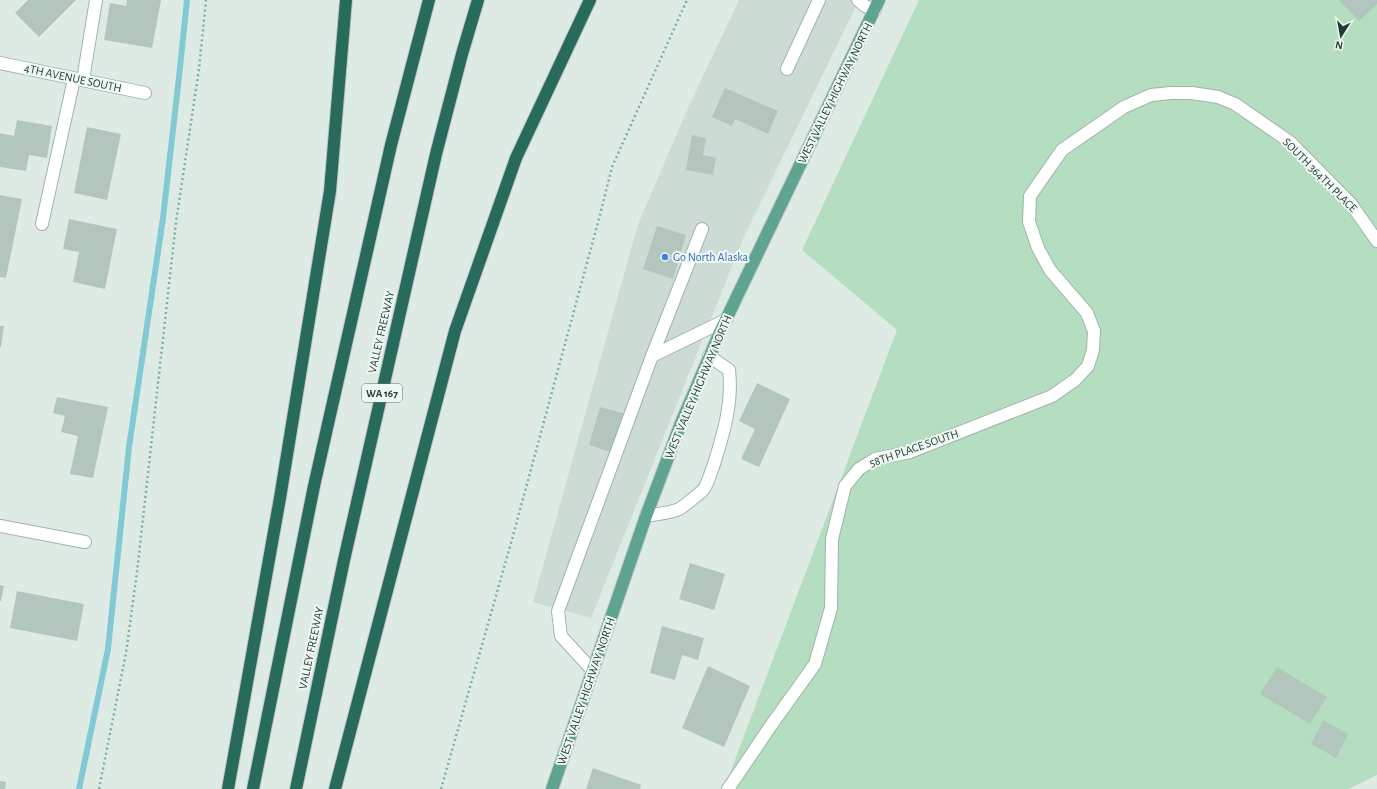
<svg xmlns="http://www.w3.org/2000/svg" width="1377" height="789" font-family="'Alegreya Sans',sans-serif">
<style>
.built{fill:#ccdbd4}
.green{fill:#b5dec0}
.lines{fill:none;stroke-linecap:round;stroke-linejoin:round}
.stream{stroke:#82c9d5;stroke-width:6}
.building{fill:#b3c6be}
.minor-casing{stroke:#a1b3ac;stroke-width:14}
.major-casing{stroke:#c0c8c6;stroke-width:14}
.highway-casing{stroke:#c0c8c6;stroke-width:14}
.path{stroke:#7cb1a0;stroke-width:2.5;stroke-dasharray:2 3;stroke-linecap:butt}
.minor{stroke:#fff;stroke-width:12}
.major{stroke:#5fa491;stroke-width:12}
.highway{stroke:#286a5c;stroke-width:12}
.shop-dot{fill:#3f7fe0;stroke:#eff7f3;stroke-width:1.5}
.labels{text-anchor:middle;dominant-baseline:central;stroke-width:4;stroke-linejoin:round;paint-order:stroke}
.shield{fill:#eff7f3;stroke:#5d746d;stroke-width:1}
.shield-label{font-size:11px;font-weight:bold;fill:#1e3c33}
.street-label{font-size:12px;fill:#1e3c33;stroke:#eff7f3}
.shop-label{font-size:12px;fill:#366cbe;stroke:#eff7f3;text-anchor:start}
</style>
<rect width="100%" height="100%" fill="#deebe5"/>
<!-- built -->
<path class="built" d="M739,0h120l-116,239 -152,379 -58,-16 105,-378 50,-116z"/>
<!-- green -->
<path class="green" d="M919,0h458v775l-29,14h-624l173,-459 -95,-80z"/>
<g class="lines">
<!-- stream -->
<path class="stream" d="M79,789l29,-140 21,-202 34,-229 16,-141 8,-77"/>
</g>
<!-- building -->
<g class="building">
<path d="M28,0h48l-37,37 -24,-24z"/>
<path d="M127,0h34l-9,48 -48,-8 6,-37 16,3z"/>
<path d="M1339,0h38v4l-18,17z"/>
<path d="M725,88l53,23 -10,23 -33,-15 -3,7 -20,-9z"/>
<path d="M17,120l35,6 -5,32 -18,-3 -3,16 -26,-4v-34l14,3z"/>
<path d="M87,127l34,7 -14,66 -33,-7z"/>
<path d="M692,135l14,3 -3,17 13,3 -3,17 -27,-5z"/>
<path d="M0,195l22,4 -16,79 -6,-1z"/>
<path d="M69,219l48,10 -12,60 -32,-7 6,-30 -16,-3z"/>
<path d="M657,226l29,9 -13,44 -30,-10z"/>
<path d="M0,326h4l-3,21h-1z"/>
<path d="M757,383l33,16 -31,68 -18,-8 14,-30 -16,-8z"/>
<path d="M57,397l51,10 -15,71 -23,-4 8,-38 -17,-4 4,-16 -12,-3z"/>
<path d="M600,407l25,7 -11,39 -25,-8z"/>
<path d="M690,563l35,11 -11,36 -35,-11z"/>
<path d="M0,585l4,1 -3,15h-1z"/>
<path d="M17,591l67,13 -7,37 -67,-13z"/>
<path d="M662,626l42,12 -6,22 -16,-5 -7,25 -25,-7z"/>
<path d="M708,666l42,20 -26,61 -42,-19z"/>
<path d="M1277,667l50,30 -17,27 -50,-30z"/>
<path d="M1323,720l25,14 -12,24 -25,-14z"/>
<path d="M593,768l48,17 -1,4h-54z"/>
<path d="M0,781l6,1 -1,7h-5z"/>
</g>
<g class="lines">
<!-- minor casing -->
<g class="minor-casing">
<g id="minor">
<path d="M858,0l7,6 10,4"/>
<path d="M0,63l145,30"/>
<path d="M787,69l32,-69"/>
<path d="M83,80l13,-80"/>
<path d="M42,224l32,-145"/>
<path d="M652,356l74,-36"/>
<path d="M646,516c9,-2 26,-3 33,-7 4,-2 21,-16 24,-19 5,-6 7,-16 10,-23 10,-31 20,-64 16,-97l-20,-14"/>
<path d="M0,526l85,16"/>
<path d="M593,671l-32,-35 -3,-25 94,-255 50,-127"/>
<path d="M728,789l44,-65 43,-60 16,-56 1,-69 13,-53 14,-17 16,-10 35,-7 142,-56 23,-16 13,-14 5,-16 1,-19 -7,-18 -37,-43 -12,-22 -9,-26 1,-26 32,-46 62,-43 27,-12 20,-2h21l26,4 17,7 55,38 61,62 26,37"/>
</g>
</g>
<!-- major casing -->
<g class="major-casing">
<path id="major" d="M552,789l94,-273 35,-93 39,-91 159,-332"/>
</g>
<!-- highway casing -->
<g class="highway-casing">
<g id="highway">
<path d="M228,789l52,-291 50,-307 16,-191"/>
<path d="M253,789l61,-303 77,-341 38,-145"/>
<path d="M296,789l48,-229 92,-406 26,-100 16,-54"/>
<path d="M335,789l120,-458 61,-173 74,-158"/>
</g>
</g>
<!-- path -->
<g class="path">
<path d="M99,789l27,-136 11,-81 39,-350 23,-153 7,-69"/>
<path d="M441,789l70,-246 89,-328 12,-48 75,-167"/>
</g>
<!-- minor -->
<use href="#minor" class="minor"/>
<!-- major -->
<use href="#major" class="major"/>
<!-- highway -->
<use href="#highway" class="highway"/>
</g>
<!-- markers -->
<circle class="shop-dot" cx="665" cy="257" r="4"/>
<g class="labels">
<!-- shield labels -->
<rect class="shield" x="362" y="384" width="40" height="18" rx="3"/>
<g class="shield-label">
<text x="382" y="393">WA 167</text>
</g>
<!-- street labels -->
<g class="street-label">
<text transform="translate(73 78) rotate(12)">4TH AVENUE SOUTH</text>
<text transform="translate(835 93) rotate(-64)">WEST VALLEY HIGHWAY NORTH</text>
<text transform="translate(1320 175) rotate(45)">SOUTH 364TH PLACE</text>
<text transform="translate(381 332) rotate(-77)">VALLEY FREEWAY</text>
<text transform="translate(698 387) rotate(-67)">WEST VALLEY HIGHWAY NORTH</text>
<text transform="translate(914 448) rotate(-19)">58TH PLACE SOUTH</text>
<text transform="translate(311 648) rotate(-78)">VALLEY FREEWAY</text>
<text transform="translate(586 691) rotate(-71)">WEST VALLEY HIGHWAY NORTH</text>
</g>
<!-- shop labels -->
<g class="shop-label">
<text x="673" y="257">Go North Alaska</text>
</g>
</g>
<!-- north arrow -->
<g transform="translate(1341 36) rotate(191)" stroke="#eff7f3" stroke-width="3" paint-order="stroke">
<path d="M0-3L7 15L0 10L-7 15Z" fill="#1e3c33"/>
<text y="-6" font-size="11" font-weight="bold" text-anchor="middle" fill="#1e3c33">N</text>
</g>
</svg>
